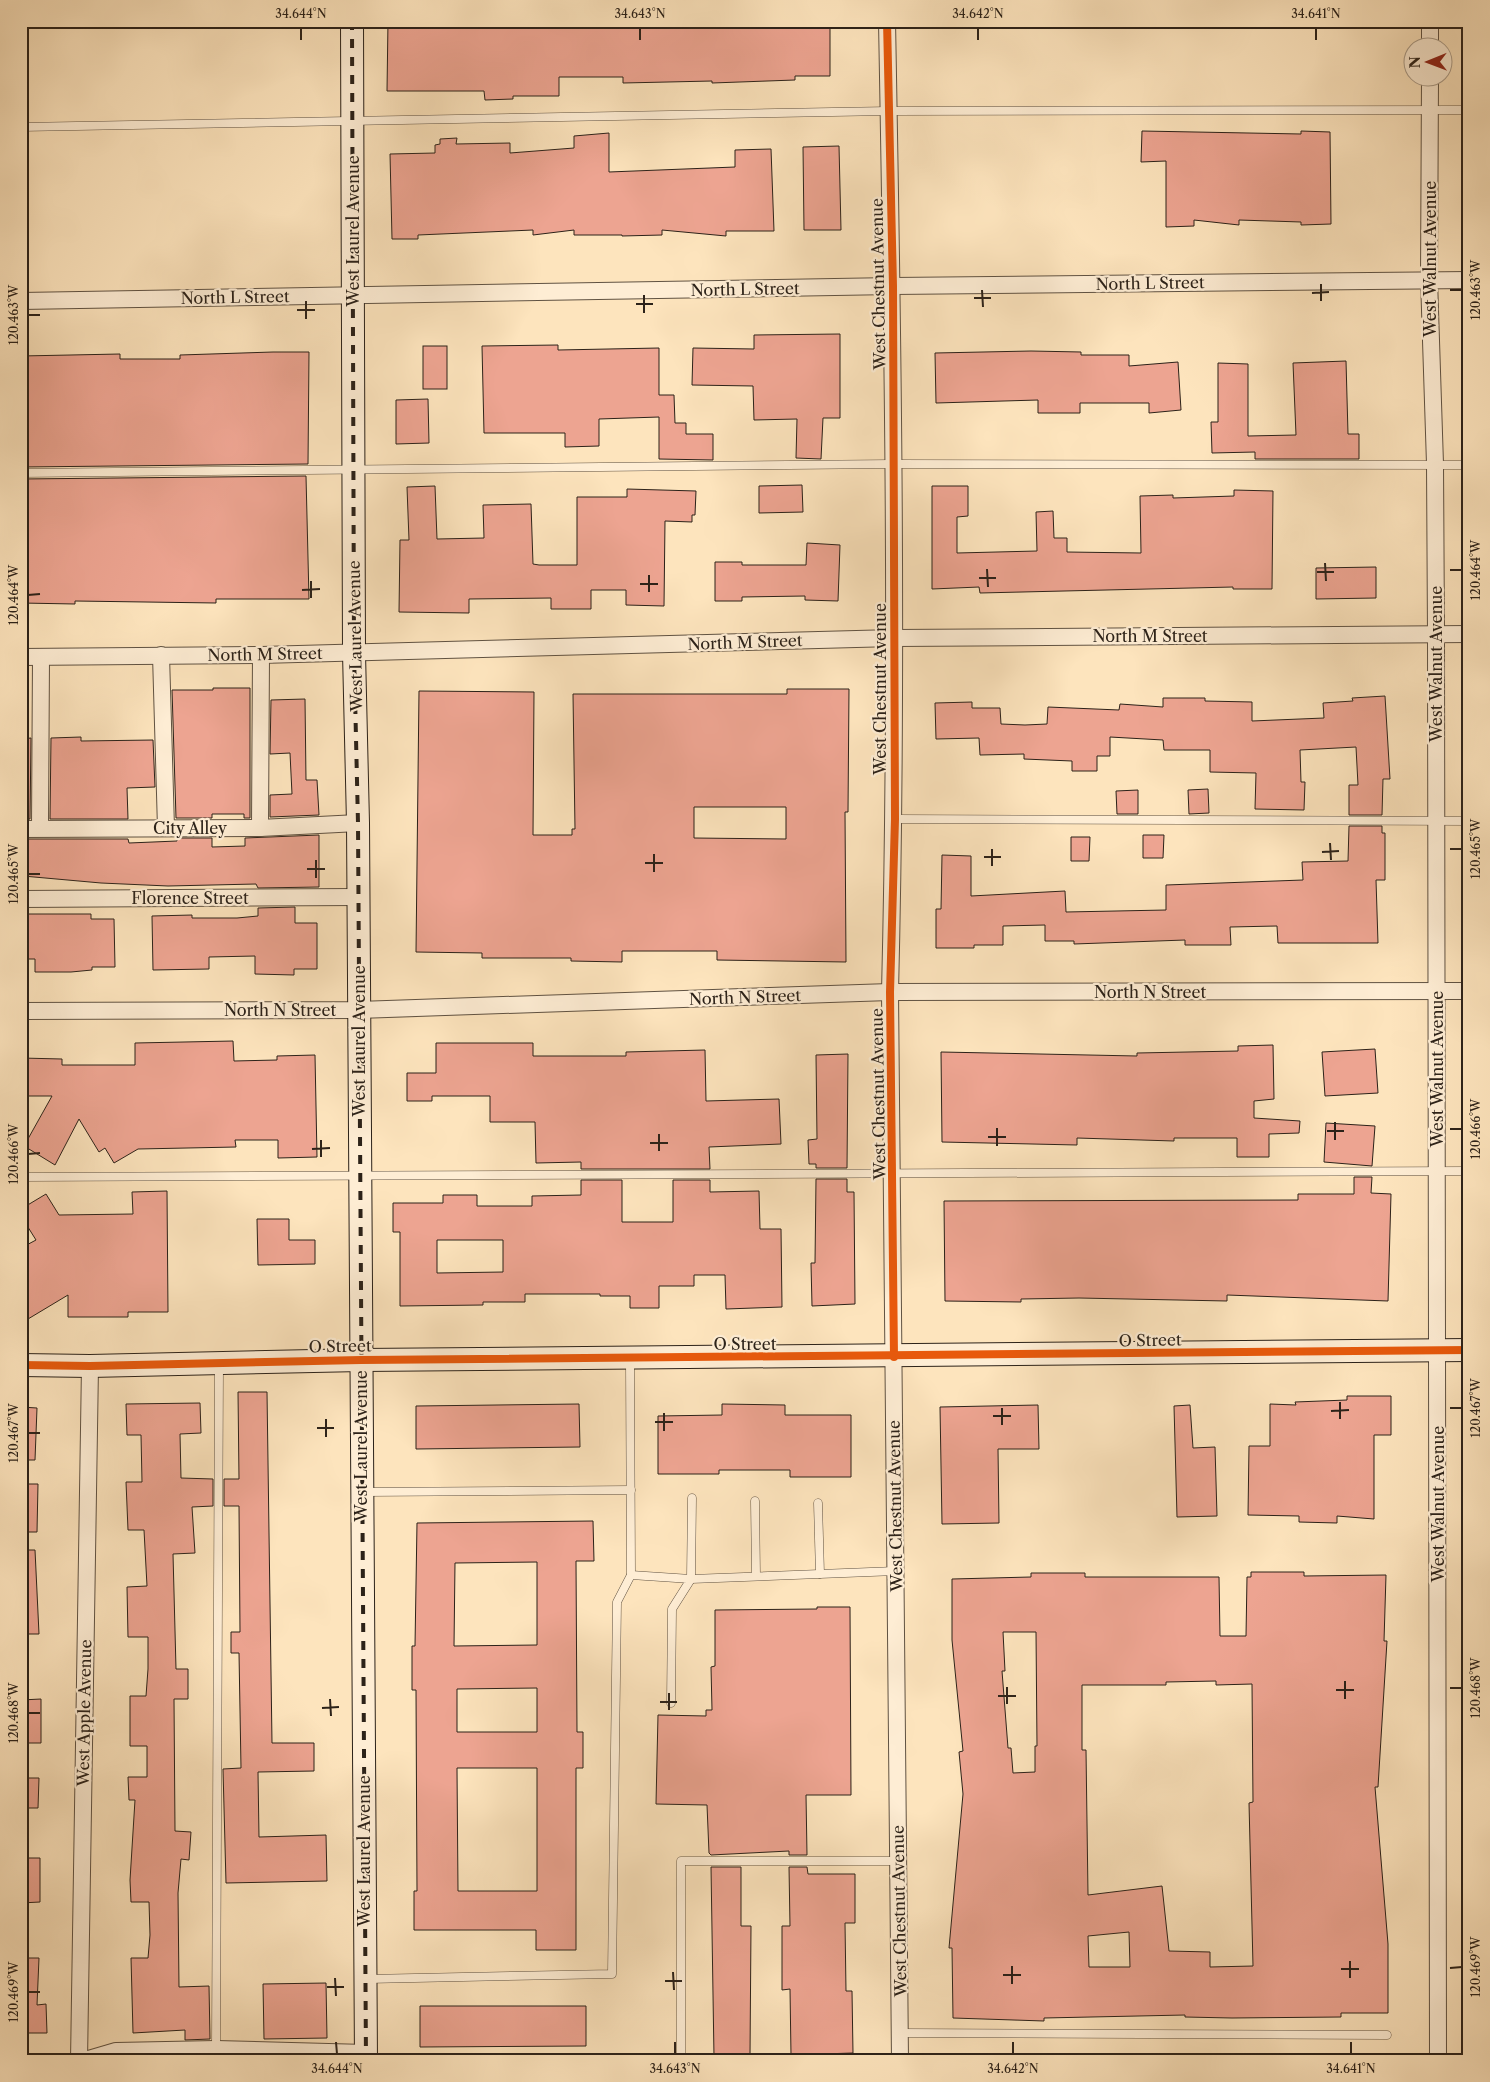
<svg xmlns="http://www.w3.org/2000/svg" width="1490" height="2082" font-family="'Libre Caslon Text',serif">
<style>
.building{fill:#eda491;stroke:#2c2219;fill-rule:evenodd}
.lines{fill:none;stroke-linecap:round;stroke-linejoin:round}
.lane-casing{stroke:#605242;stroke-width:9}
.street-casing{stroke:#605242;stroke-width:18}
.secondary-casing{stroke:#2c2219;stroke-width:24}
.lane{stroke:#feedd4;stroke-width:8}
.street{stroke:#feedd4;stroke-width:16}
.secondary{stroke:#feedd4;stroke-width:22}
.rail{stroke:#2c2219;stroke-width:4;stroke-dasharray:9 9;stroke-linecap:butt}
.cycleway-casing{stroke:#feedd4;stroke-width:11}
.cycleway{stroke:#e8590c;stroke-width:8}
.ticks{fill:none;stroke:#2c2219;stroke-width:2}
.labels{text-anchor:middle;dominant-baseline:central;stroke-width:4.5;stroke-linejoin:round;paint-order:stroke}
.street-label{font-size:16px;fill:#2c2219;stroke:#feedd4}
.neatline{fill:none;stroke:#2c2219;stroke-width:2}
.ticks-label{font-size:12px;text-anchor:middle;fill:#2c2219}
</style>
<rect width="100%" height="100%" fill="#fde4bd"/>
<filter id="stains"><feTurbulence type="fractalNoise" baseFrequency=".004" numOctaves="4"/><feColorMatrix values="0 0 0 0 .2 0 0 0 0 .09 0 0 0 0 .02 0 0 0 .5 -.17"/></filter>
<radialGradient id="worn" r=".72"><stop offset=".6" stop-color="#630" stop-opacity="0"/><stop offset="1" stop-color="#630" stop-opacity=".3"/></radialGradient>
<!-- building -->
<g class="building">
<path d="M388,21h442v55h-35v4l-83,3v-2l-89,2v-6h-64v19h-46v3l-28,1 -1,-9h-97z"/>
<path d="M1142,131l159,3v-3l29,1 1,92 -30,1v-3l-62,-2v5l-45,-5v6l-28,1v-66l-25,1z"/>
<path d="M609,133v39l126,-5v-17l36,-1 3,82h-48v5l-64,-6v5l-40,1v-1h-48v-5l-41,5v-5l-115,5v4h-26l-2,-85 45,-1v-8l5,-1v-5l17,-1 -1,6 54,-1v10l64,-5v-12z"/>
<path d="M839,146l2,84h-37l-1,-83z"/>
<path d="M840,334v84h-17l-2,41 -25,-1 1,-39 -43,1 -1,-34 -61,-1 1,-37 61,1v-14z"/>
<path d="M558,345v5l101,-2v47h15l1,28h11v11h27v26l-54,-1v-42l-60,2v27l-34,1v-14h-81l-2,-87z"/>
<rect x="423" y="346" width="24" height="43"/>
<path d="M1031,351l50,1v3h48v11l49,-4 3,48 -32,3v-10h-69v10h-42v-13l-102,3 -1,-50z"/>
<path d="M273,352h36l-1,112 -287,3v-111l99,-2v5h60v-4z"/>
<path d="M1346,361l2,73h11v25h-104v-7l-43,1 -1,-31h7v-59l30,1v72l48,-1 -3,-72z"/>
<path d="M428,399l1,44 -33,1v-44z"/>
<path d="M306,476l3,123h-93v4l-141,-2v3l-54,-1v-124z"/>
<path d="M802,485l1,27 -44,1v-27z"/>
<path d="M435,486l2,53 47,-1 -1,-33 48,-1 2,60 6,1h38v-68h50v-8l69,2 -1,24h-3v7l-27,-1 -1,85 -38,-1v-15h-35v19h-40v-11l-82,1v14l-70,-1 1,-72h9l-2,-53z"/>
<path d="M932,486h36v30l-11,1v36l80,-2 -1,-39 17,-1 1,27h13v14l74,1 -1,-57 33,-1v3l61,-2v-6l39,1 -1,98h-39v-2l-253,6 -1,-6 -47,2z"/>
<path d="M807,543l33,2 -2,56 -33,-1v-4l-63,1v4h-27v-39h27v3h64z"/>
<path d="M1376,567v31l-60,1v-31z"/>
<path d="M213,688h37v130h-6v-4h-32v4h-36l-4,-128h41z"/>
<path d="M787,689h62l-1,123h-3l1,150 -129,-2v-9h-95v11l-51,-1v-3h-89v-5l-66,-1 3,-261 115,1 -1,143h39v-6h3l-2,-135h214zM694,807h92v32l-92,-1z"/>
<path d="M1385,696l5,83h-7l-1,36h-33v-30h9l-2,-38 -56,3 1,32h4l-1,28 -49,-1 1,-36 -46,-1v-22h-46l-1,-10 -53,-3v19h-13v15h-25v-10l-48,-2v-5l-44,1 -1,-17 -43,1 -1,-36 37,-1v6h28l1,16 24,1 22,-1 1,-17 71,3 1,-6 43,3v-9h42v3l47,1v19l72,-3 -1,-15 30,-2 -1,-3z"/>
<path d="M305,699l1,81h11l2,35 -49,2v-22l22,-1 -2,-41 -20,1 1,-54z"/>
<path d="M81,737v4l72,-1 2,47 -28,1 1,31h-78l1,-81z"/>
<path d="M31,738l-1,81h-9v-80z"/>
<path d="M1208,789l1,24 -20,1 -1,-24z"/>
<path d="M1138,790v24h-21l-1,-23z"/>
<path d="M1349,826h33v7h3v47h-9l2,63h-100l-1,-17 -47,1 1,18h-46v-5l-111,4v-3h-29v-16l-42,1v19h-29v3h-38v-39h5l1,-54 29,1v40l94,-5 1,21 100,-2v-25l137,-5 -1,-18 46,-1z"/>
<path d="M319,835v52l-61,1 -2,-4 -88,2 -67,-3 -78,-7 -1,-37h106l1,4 48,-2v-3h35v9l33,-1v-8z"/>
<path d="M1143,835h21l-1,23h-20z"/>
<path d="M1071,837h19l-1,24h-18z"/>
<path d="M295,907v16h22v46h-23v6l-39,-1v-18l-46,1v12l-56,1 -1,-54 40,-1v3h45l21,-2v-8z"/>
<path d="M21,914h70v5h23l1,48h-23v3l-21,2h-36v-13h-14z"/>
<path d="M233,1041l1,20 43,-1v-4l38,-1 2,102 -39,1v-18h-43l1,7 -98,2 -24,14 -9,-15 -6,4 -20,-33 -24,46 -31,-19 28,-50h-31v-38l41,1v6h73v-22z"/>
<path d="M436,1043h97v13h93v-4l79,-2 1,51 73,-2 2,45 -72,3 1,22h-129v-7l-45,1 -1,-41h-45v-26h-58v5h-25v-28h29z"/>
<path d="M1273,1045l1,54 -20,2v17l46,3 -1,12 -30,1v23h-32v-19h-63v3l-97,-3v7l-135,-3 -1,-90 196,4v-3l101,-2v-5z"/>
<path d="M1375,1049l3,44 -53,3 -3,-44z"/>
<path d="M848,1054l-1,114h-31v-4h-7l-1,-24 9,-1 -1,-84z"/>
<path d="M1326,1123l49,3 -3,40 -48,-4z"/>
<path d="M1354,1177h18l-1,16 20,1 -3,107 -161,-6v6l-148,-3 -58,1v3l-76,-1 -1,-100 354,-1v-6h56z"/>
<path d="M816,1179h31v13h7l1,112 -43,2 -1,-43h4z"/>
<path d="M581,1180h41v42h51v-42h37v12l49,-1 1,38h21l1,78 -56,2 -1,-34h-31v11h-35v22h-29v-12h-30v-2h-75v8h-42v3l-83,1v-74h-7v-29h50v-8h34v11h55v-10l49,-1zM437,1240h66v32l-66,1z"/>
<path d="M167,1191l1,121h-40v5h-60v-22l-40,24 -7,-11v-60l15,-8 -15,-24v-7l25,-15 13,21 74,-1 -1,-22z"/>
<path d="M257,1219h32v21h26v24l-57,1z"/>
<path d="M238,1392h29l5,351h42v28l-56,1 1,65 67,-2 1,46 -101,2 -3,-114 18,-1 -2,-115h-8v-21h9l-1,-126h-15v-27h15z"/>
<path d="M1347,1396h44v39h-17v84l-37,-3v7l-38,-1v-6l-51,-1 1,-69h21v-42l26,1 -1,-3 52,-2z"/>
<path d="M200,1403l1,30 -21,1 1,44 32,1v27l-21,1 3,46 -22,1 3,115h12v30h-14l1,132 16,1 -2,28 -8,-1 -3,34 1,94 30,-1 1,53 -25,1v-10l-52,3 -2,-75h17l2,-23 -1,-33h-18l-1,-22 5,-80h-6l-1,-23h19v-31h-17v-50h16l2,-27v-32h-20l-1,-50 20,-1 -3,-56h-16l-2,-48h16l-1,-47h-14l-1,-31z"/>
<path d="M579,1404l1,43 -164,2v-43z"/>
<path d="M722,1404l63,1v10h66v62h-61v-7h-71v4h-61v-58l64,-1z"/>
<path d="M1038,1405l1,44h-41l1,74 -57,1 -2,-117z"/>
<path d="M1190,1405l3,43 22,-1 2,69 -40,1 -3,-111z"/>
<path d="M21,1407l16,1 -2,52h-14z"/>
<path d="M21,1484h17l-1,48h-16z"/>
<path d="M593,1521l1,40h-18l1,171h6v36h-7v182h-40v-20h-122v-39h3l-1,-201h-4v-44h3l2,-123zM537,1562v83l-83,1 1,-83zM537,1688v44h-80v-43zM457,1768h80v123h-79z"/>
<path d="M21,1550h14l4,84h-18z"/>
<path d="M1251,1572h53v4l82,-1 -2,66h3l-9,146h-3l13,157v69h-47v4l-109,1 -47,-1v-2l-141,3v3l-91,-3 -1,-70h-3l14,-154 -4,-42 4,-1 -11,-111v-61l79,-2v-4h54v4h134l1,59h26l1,-59h4zM1003,1632h33l1,114h-2v26l-22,1 -2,-25h-3l-6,-77h3zM1216,1681v4l36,-1 1,118 -4,1 4,163 -43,1v-15l-41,-1 -7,-65 -74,9 -2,-145h-4v-65h84v-3zM1129,1932l1,35h-41l-1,-31z"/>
<path d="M817,1607h33l1,188h-45l1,60h-18v-4l-78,4 -2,-2 -2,-48 -51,-1 2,-89 48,1v-6h6l-1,-43 4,-1v-56l102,-1z"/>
<path d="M41,1699v44h-20v-43z"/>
<path d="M21,1778h18l-1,30h-17z"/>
<path d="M21,1858h19v44l-19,1z"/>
<path d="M711,1867h30v59h10l-1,130 -36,1z"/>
<path d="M789,1867h18l1,7h47v49h-10l1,68h6l1,62 -62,2 -1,-66 -8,1v-64h8z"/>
<path d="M21,1958h18l-2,47 9,-1 1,29h-26z"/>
<path d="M326,1983l1,55 -63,1 -1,-55z"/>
<path d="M420,2006h166v40l-166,1z"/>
</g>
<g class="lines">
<!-- lane casing -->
<g class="lane-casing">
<g id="lane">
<path d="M21,127l868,-16 580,-1"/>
<path d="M21,473l872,-9 576,1"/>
<path d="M895,819l574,2"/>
<path d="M21,1177l1448,-6"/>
<path d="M364,1492l267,-2"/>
<path d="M692,1498l-1,81 205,-8"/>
<path d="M755,1501l1,75"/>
<path d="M818,1503l2,71"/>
<path d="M631,1575l60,4 -19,30 -1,94"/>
<path d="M367,1979l245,-5 5,-372 14,-27 -1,-215"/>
<path d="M900,2033l487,2"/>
<path d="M216,2049l3,-684"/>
<path d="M681,2055v-194h218"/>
</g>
</g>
<!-- street casing -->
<g class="street-casing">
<g id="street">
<path d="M887,21c6,324 11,648 3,971l10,1069"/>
<path d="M1430,48v-27"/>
<path d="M1430,78l-1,201 6,185 1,170 2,1427"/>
<path d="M21,301l872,-15 576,-6"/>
<path d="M161,655l5,173"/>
<path d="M21,657l240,-2 633,-17 575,-4"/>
<path d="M40,828l1,-171"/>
<path d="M260,828l1,-173"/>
<path d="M21,829l239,-1 98,-5"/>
<path d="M21,899l337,-2"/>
<path d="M21,1011l337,-1 532,-18 579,-1"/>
<path d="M79,2061l11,-695"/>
<path d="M82,2061l34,-10 100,-2 150,4"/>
</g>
</g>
<!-- secondary casing -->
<g class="secondary-casing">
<g id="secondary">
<path d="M352,21l2,632 4,170 8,1238"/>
<path d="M21,1365l69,1 271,-6 1108,-10"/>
</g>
</g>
<!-- lane -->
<use href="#lane" class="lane"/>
<!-- street -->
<use href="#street" class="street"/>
<!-- secondary -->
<use href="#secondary" class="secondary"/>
<!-- rail -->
<path class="rail" d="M352,21l2,632 4,170 8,1238"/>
<!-- cycleway casing -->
<g class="cycleway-casing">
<g id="cycleway">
<path d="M887,21l6,265 2,533 -5,173 4,365"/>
<path d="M21,1365l69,1 271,-6 1108,-10"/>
</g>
</g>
<!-- cycleway -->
<use href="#cycleway" class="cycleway"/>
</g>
<!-- ticks -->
<path class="ticks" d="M301,28v12M640,28v12M978,28v12M1316,28v12M1321,284v17M982,290l1,17M1450,290h12M1312,293l17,-1M644,295v18M974,298h17M306,301v18M636,304h17M297,310h18M28,315h12M1325,563l1,18M987,569l1,18M1450,570h12M1317,572h17M649,575v17M979,578h17M311,581v17M640,584h18M302,590l18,-1M28,595l12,-1M1330,843l1,17M992,849v17M1450,849h12M1322,852l17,-1M654,854v18M984,857h17M316,860v18M645,863h18M307,869h18M28,874h12M1335,1122v18M997,1128v18M1450,1129h12M1327,1131h17M659,1134v17M988,1137h18M321,1140v17M650,1143h18M312,1149l18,-1M28,1154l12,-1M1340,1402v17M1002,1408v17M1450,1408h12M1331,1411l18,-1M664,1413v18M993,1416h18M326,1419v18M655,1422h18M317,1428h17M28,1433h12M1345,1681v18M1007,1687v17M1450,1688h12M1336,1690h18M669,1693v17M998,1696h18M330,1699l1,17M660,1702h17M322,1708l17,-1M28,1713h12M1350,1961v17M1012,1966v18M1450,1968l12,-1M1341,1969h18M673,1972l1,18M1003,1975h18M335,1978l1,18M665,1981h17M327,1987h17M28,1992h12M336,2042l1,12M675,2042v12M1013,2042v12M1351,2042v12"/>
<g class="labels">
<!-- street labels -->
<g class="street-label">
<text transform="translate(353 231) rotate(-90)">West Laurel Avenue</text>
<text transform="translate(1430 259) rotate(-90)">West Walnut Avenue</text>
<text transform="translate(1150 283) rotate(-1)">North L Street</text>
<text transform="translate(878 284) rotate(-91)">West Chestnut Avenue</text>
<text transform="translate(745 289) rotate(-1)">North L Street</text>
<text transform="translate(235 297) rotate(-1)">North L Street</text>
<text transform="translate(355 636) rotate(-91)">West Laurel Avenue</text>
<text x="1150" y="636">North M Street</text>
<text transform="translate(745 642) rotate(-2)">North M Street</text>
<text transform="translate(265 654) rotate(-1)">North M Street</text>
<text transform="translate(1436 664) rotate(-90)">West Walnut Avenue</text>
<text transform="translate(880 689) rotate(-90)">West Chestnut Avenue</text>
<text x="190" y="828">City Alley</text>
<text x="190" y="898">Florence Street</text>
<text x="1150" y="992">North N Street</text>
<text transform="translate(745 997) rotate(-2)">North N Street</text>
<text x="280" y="1010">North N Street</text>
<text transform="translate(359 1041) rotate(-90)">West Laurel Avenue</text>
<text transform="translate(1437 1069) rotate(-90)">West Walnut Avenue</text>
<text transform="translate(878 1094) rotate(-91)">West Chestnut Avenue</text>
<text transform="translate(1150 1340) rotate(-1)">O Street</text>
<text x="745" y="1344">O Street</text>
<text transform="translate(340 1346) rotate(-1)">O Street</text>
<text transform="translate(361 1446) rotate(-90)">West Laurel Avenue</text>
<text transform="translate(1438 1504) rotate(-90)">West Walnut Avenue</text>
<text transform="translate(895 1506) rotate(-91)">West Chestnut Avenue</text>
<text transform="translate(84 1713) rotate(-89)">West Apple Avenue</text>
<text transform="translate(364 1851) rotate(-90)">West Laurel Avenue</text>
<text transform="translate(899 1911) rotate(-91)">West Chestnut Avenue</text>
</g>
</g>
<!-- margin -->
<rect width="1490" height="2082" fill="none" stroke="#fde4bd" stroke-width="55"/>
<!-- north arrow -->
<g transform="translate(1428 62) rotate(269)"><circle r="24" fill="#feedd4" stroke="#aa9c89"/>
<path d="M0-4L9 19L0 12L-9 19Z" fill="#8f2418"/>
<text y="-8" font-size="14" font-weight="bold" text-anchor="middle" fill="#2c2219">N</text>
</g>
<rect x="28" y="28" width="1434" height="2026" class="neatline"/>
<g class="ticks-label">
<text x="301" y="18">34.644°N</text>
<text x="640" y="18">34.643°N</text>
<text x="978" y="18">34.642°N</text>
<text x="1316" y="18">34.641°N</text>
<text transform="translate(1476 290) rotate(-90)" y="4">120.463°W</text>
<text transform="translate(14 315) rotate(-90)" y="4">120.463°W</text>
<text transform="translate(1476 570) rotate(-90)" y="4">120.464°W</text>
<text transform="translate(14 595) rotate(-90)" y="4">120.464°W</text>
<text transform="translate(1476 849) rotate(-90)" y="4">120.465°W</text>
<text transform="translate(14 874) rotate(-90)" y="4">120.465°W</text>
<text transform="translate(1476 1129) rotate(-90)" y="4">120.466°W</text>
<text transform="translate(14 1154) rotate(-90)" y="4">120.466°W</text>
<text transform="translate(1476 1408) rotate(-90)" y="4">120.467°W</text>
<text transform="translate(14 1433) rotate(-90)" y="4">120.467°W</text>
<text transform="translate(1476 1688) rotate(-90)" y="4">120.468°W</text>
<text transform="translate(14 1713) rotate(-90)" y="4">120.468°W</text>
<text transform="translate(1476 1967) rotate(-90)" y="4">120.469°W</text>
<text transform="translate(14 1992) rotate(-90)" y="4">120.469°W</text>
<text x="337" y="2073">34.644°N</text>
<text x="675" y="2073">34.643°N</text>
<text x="1013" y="2073">34.642°N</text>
<text x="1351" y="2073">34.641°N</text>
</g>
<rect width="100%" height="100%" filter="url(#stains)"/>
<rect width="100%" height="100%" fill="url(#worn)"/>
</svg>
